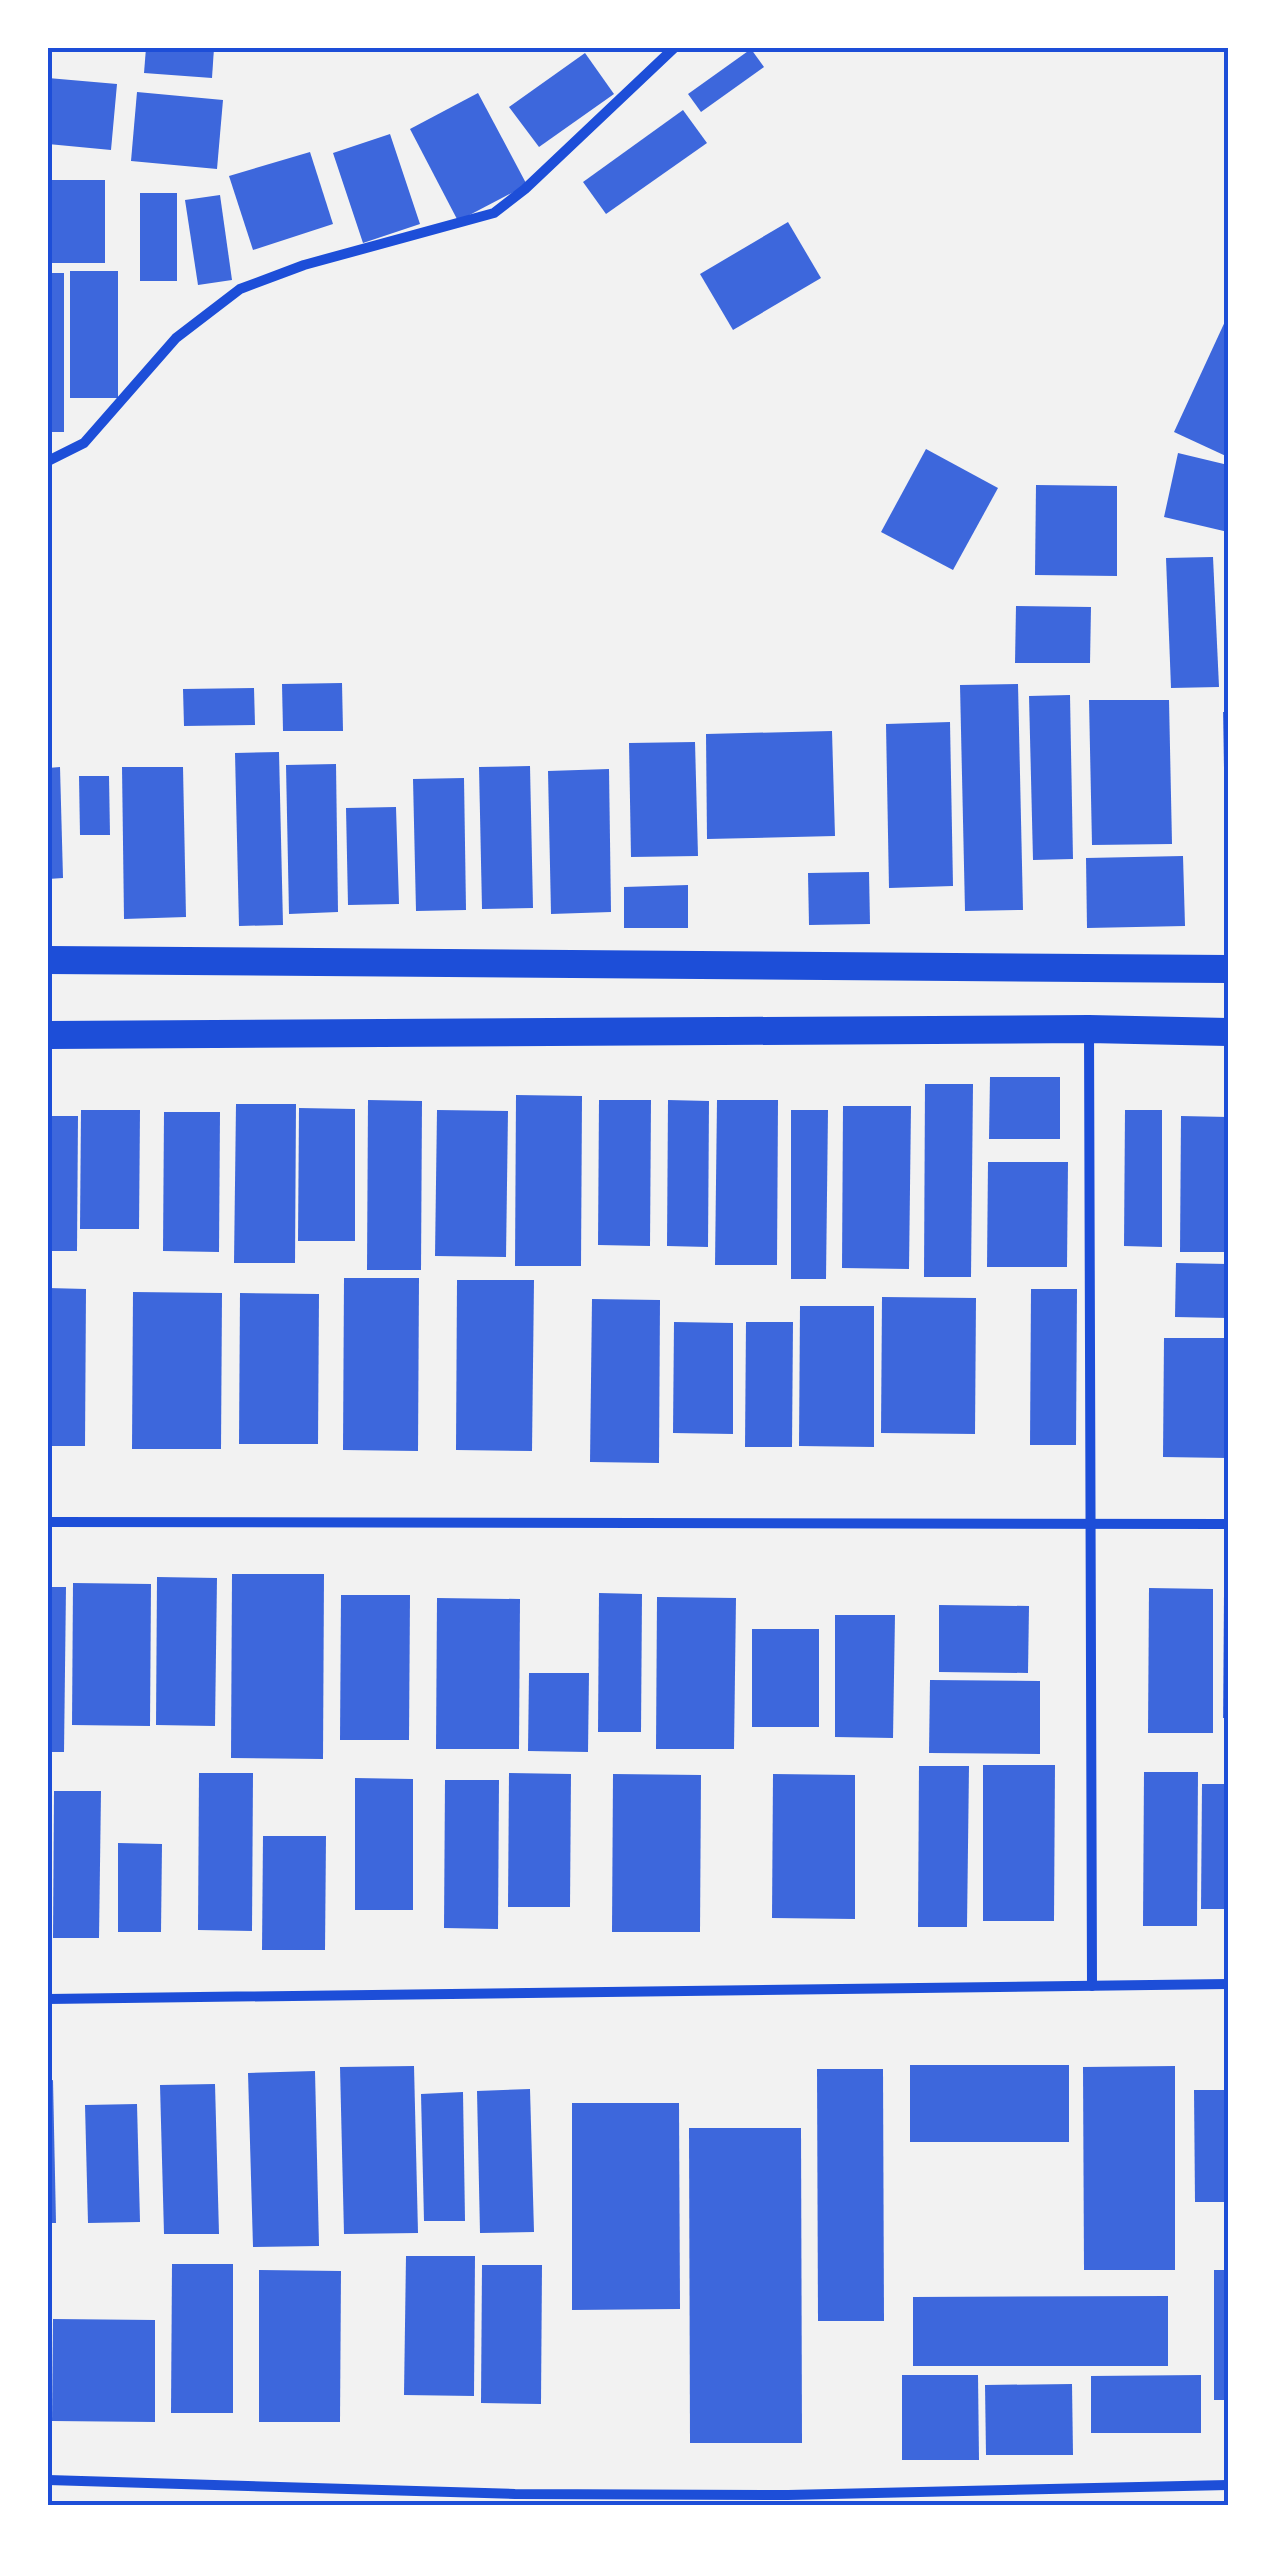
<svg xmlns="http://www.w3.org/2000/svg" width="1276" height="2553" font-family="Jost,sans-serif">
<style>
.building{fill:#3d67dc}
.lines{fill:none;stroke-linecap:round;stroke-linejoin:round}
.minor{stroke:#1d4ed8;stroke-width:10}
.trunk{stroke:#1d4ed8;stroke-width:28}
.neatline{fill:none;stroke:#1d4ed8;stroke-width:4}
</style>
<rect width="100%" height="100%" fill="#f2f2f2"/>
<!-- building -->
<g class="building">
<path d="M146,48h68l-2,30 -68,-5z"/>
<path d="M751,49l13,18 -63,45 -13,-18z"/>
<path d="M585,53l29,41 -75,53 -30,-40z"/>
<path d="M48,78l69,6 -6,66 -63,-6z"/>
<path d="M137,92l86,8 -6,69 -86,-8z"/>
<path d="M478,93l49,92 -69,36 -48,-92z"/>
<path d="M683,110l24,33 -101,71 -23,-32z"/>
<path d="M390,134l30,90 -57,19 -30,-90z"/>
<path d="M310,152l23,72 -80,26 -24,-74z"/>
<rect x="48" y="180" width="57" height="83"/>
<rect x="140" y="193" width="37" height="88"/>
<path d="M220,195l12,85 -34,5 -13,-85z"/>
<path d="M788,222l33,56 -88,52 -33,-56z"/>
<rect x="70" y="271" width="48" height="127"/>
<rect x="48" y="273" width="16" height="159"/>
<path d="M1228,315v142l-54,-25z"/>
<path d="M926,449l72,39 -45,82 -72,-38z"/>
<path d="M1178,453l50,12v67l-64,-15z"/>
<path d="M1036,485l81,1v90l-82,-1z"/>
<path d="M1213,557l6,130 -48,1 -5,-130z"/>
<path d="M1016,606l75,1 -1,56h-75z"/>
<path d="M342,683l1,48h-60l-1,-47z"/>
<path d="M1018,684l5,226 -58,1 -5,-226z"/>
<path d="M254,688l1,37 -71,1 -1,-37z"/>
<path d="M1070,695l3,164 -40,1 -4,-164z"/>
<path d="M1089,700h80l3,144 -80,1z"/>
<path d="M1223,712h5v113h-3z"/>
<path d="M950,722l3,164 -64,2 -3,-164z"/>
<path d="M832,731l3,105 -128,3 -1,-105z"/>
<path d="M695,742l3,114 -67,1 -2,-114z"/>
<path d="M279,752l4,173 -44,1 -4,-173z"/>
<path d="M336,764l2,148 -49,2 -3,-149z"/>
<path d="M530,766l3,142 -51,1 -3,-142z"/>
<path d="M60,767l3,111 -15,1v-111z"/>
<path d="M122,767h61l3,150 -62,2z"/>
<path d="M609,769l2,143 -60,2 -3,-143z"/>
<path d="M79,776h30l1,59h-30z"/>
<path d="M464,778l2,132 -50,1 -3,-132z"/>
<path d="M396,807l3,97 -51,1 -2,-97z"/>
<path d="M1183,856l2,70 -98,2 -1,-70z"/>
<path d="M869,872l1,52 -61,1 -1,-52z"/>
<path d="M688,885v43h-64v-41z"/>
<path d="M990,1077h70v62h-71z"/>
<path d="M925,1084h48l-2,193h-47z"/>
<path d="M516,1095l66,1 -1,170h-66z"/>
<path d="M368,1100l54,1 -1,169h-54z"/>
<path d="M599,1100h52l-1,146 -52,-1z"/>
<path d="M668,1100l41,1 -1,146 -41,-1z"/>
<path d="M717,1100h61l-1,165h-62z"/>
<path d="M236,1104h60l-1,159h-61z"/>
<path d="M843,1106h68l-2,163 -67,-1z"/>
<path d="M299,1108l56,1v132h-57z"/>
<path d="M81,1110h59l-1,119h-59z"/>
<path d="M437,1110l71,1 -2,146 -71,-1z"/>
<path d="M791,1110h37l-2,169h-35z"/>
<path d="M1125,1110h37v137l-38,-1z"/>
<path d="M164,1112h56l-1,140 -56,-1z"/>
<path d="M48,1116h30l-1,135h-29z"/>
<path d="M1181,1116l47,1v135h-48z"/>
<path d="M988,1162h80l-1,105h-80z"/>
<path d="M1176,1263l52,1v54l-53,-1z"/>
<path d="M344,1278h75l-1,173 -75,-1z"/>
<path d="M457,1280h77l-2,171 -76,-1z"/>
<path d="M48,1288l38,1 -1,157h-37z"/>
<path d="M1031,1289h46l-1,156h-46z"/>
<path d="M133,1292l89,1 -1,156h-89z"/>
<path d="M240,1293l79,1 -1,150h-79z"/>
<path d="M882,1297l94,1 -1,136 -94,-1z"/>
<path d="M592,1299l68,1 -1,163 -69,-1z"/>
<path d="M800,1306h74v141l-75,-1z"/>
<path d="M674,1322l59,1v111l-60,-1z"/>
<path d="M746,1322h47l-1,125h-47z"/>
<path d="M1164,1338h64v120l-65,-1z"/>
<path d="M232,1574h92l-1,185 -92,-1z"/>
<path d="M157,1577l60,1 -2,148 -59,-1z"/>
<path d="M73,1583l78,1 -1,142 -78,-1z"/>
<path d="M48,1587h18l-2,165h-16z"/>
<path d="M1149,1588l64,1v144h-65z"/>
<path d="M599,1593l43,1 -1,138h-43z"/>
<path d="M1224,1594h4v124h-5z"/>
<path d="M341,1595h69l-1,145h-69z"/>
<path d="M657,1597l79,1 -2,151h-78z"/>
<path d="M437,1598l83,1 -1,150h-83z"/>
<path d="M939,1605l90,1 -1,67 -89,-1z"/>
<path d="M835,1615h60l-2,123 -58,-1z"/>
<rect x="752" y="1629" width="67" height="98"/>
<path d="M529,1673h60l-1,79 -60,-1z"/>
<path d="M930,1680l110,1v73l-111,-1z"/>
<path d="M983,1765h72l-1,156h-71z"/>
<path d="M919,1766h50l-2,161h-49z"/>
<path d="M1144,1772h54l-1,154h-54z"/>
<path d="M199,1773h54l-1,158 -54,-1z"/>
<path d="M509,1773l62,1 -1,133h-62z"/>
<path d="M613,1774l88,1 -1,157h-88z"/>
<path d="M773,1774l82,1v144l-83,-1z"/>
<path d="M355,1778l58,1v131h-58z"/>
<path d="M445,1780h54l-1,149 -54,-1z"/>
<path d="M1202,1784h26v125h-27z"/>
<path d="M54,1791h47l-2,147h-46z"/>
<path d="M263,1836h63l-1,114h-63z"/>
<path d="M118,1843l44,1 -1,88h-43z"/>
<rect x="910" y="2065" width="159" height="77"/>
<path d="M414,2066l4,167 -74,1 -4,-167z"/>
<path d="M1175,2066v204h-91l-1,-203z"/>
<path d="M817,2069h66l1,252h-66z"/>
<path d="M315,2071l4,175 -66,1 -5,-174z"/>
<path d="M53,2080l3,143h-8v-142z"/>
<path d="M215,2084l4,150h-55l-4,-149z"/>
<path d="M530,2089l4,143 -54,1 -3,-142z"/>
<path d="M1194,2090h34v112h-33z"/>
<path d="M463,2092l2,129h-41l-3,-127z"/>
<path d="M572,2103h107l1,206 -108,1z"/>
<path d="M137,2104l3,118 -52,1 -3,-118z"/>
<path d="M689,2128h112l1,315h-112z"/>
<path d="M406,2256h69l-1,140 -70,-1z"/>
<path d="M172,2264h61v149h-62z"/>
<path d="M482,2265h60l-1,139 -60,-1z"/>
<path d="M259,2270l82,1 -1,151h-81z"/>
<rect x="1214" y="2270" width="14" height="130"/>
<path d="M1168,2296v70h-255v-69z"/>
<path d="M53,2319l102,1v102l-103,-1z"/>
<path d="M902,2375h76l1,85h-77z"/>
<path d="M1201,2375v58h-110v-57z"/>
<path d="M1072,2384l1,71h-87l-1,-70z"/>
</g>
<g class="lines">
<!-- minor -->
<g class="minor">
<path d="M48,461l36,-18 92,-105 64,-49 64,-24 190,-52 31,-24 149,-141"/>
<path d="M1089,1030l3,956"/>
<path d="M48,1522l1180,2"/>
<path d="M48,1999l1180,-15"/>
<path d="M48,2480l467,14 273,1 440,-10"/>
</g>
<!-- trunk -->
<g class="trunk">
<path d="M48,960l1180,9"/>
<path d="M48,1035l1041,-6 139,3"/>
</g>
</g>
<!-- border -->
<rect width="1276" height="2553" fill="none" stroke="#ffffff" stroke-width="100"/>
<rect x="50" y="50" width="1176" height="2453" class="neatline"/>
</svg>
